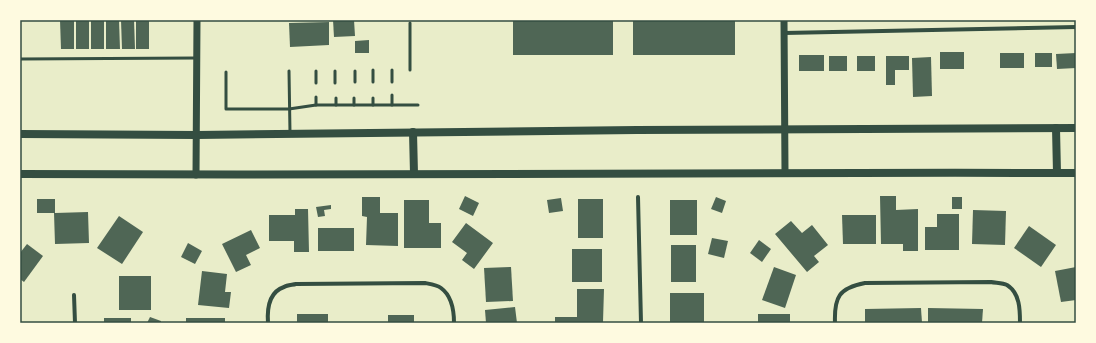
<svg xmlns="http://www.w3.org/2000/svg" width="1096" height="343" font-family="Poppins,sans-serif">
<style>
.building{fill:#4f6655}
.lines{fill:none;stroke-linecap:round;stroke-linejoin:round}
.service{stroke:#344e41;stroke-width:3}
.minor{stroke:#344e41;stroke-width:4}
.tertiary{stroke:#344e41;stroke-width:7}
.secondary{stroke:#344e41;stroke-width:8}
.neatline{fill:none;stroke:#344e41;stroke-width:1.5}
</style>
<rect width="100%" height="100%" fill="#e9edc9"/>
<!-- building -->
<g class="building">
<path d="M60,20h14v29h-13z"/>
<rect x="76" y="20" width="13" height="29"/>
<rect x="91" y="20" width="13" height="29"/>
<path d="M106,20h13l1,29h-14z"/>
<path d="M121,20h13l1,29h-13z"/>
<rect x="136" y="20" width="13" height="29"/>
<path d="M333,20h21l1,16 -21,1z"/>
<rect x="513" y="20" width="100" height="35"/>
<rect x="633" y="20" width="102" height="35"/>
<path d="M329,22v23l-39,2 -1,-24z"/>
<path d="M369,40v13h-14v-12z"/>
<rect x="940" y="52" width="24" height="17"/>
<rect x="1000" y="53" width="24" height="15"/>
<rect x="1035" y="53" width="17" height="14"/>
<path d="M1076,53v15l-19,1 -1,-15z"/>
<rect x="799" y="55" width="25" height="16"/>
<rect x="829" y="56" width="18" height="15"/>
<rect x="857" y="56" width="18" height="15"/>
<path d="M886,56h23v14h-14v15h-9z"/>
<path d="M931,57l1,39 -19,1 -1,-39z"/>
<path d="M465,196l14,7 -6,13 -14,-7z"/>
<path d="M880,196h16v14l22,-1v42h-15v-7h-22z"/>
<path d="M362,197h18v16h18v33l-32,-1 1,-28 -5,-1z"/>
<path d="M716,197l10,4 -4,12 -11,-4z"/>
<rect x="952" y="197" width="10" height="12"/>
<path d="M561,198l2,13 -14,2 -2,-13z"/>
<path d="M37,199h18v14l33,-1 1,31 -34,1 -1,-31h-17z"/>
<rect x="578" y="199" width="25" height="39"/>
<path d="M404,200h25v23h12v25h-37z"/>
<rect x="670" y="200" width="27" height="35"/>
<path d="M331,205v4l-7,1 1,6 -7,1 -2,-10z"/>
<path d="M295,209h13l1,43h-15v-11h-25v-26h26z"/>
<path d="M973,210l33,1 -1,34 -33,-1z"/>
<path d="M937,214h22v36h-34v-23h12z"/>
<path d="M842,215h34v29h-33z"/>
<path d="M119,216l24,16 -21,32 -25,-16z"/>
<path d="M791,221l11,12 10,-8 16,20 -14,11 5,6 -12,10 -32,-38z"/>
<path d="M466,223l27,20 -19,26 -12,-9 5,-7 -15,-11z"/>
<path d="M1029,226l27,19 -15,22 -27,-19z"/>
<rect x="318" y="228" width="36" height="23"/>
<path d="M251,230l9,18 -14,7 5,10 -15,7 -14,-28z"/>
<path d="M712,238l16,3 -4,17 -16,-4z"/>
<path d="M759,240l12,9 -9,13 -12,-9z"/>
<path d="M188,243l14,8 -7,13 -14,-7z"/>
<path d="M27,244l16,12 -19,26 -4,-3v-26z"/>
<rect x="671" y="245" width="25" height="37"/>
<rect x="572" y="249" width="30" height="33"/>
<path d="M511,267l2,34 -27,1 -2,-34z"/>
<path d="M774,267l22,8 -11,33 -23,-8z"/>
<path d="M1076,267v33l-15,2 -6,-31z"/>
<path d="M202,271l25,3 -2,18h6l-2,16 -31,-3z"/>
<rect x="119" y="276" width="32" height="34"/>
<path d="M577,289h27l-1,33h-31v1h-17v-6h22z"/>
<rect x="670" y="293" width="34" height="30"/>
<path d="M515,307l2,16h-31l-1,-13z"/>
<path d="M921,308l1,15h-57v-14z"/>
<path d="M928,308l55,1 -1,14h-54z"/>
<rect x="297" y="314" width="31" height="9"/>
<rect x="758" y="314" width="32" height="9"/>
<rect x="388" y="315" width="26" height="8"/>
<path d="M150,317l11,4v2h-14z"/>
<rect x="104" y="318" width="27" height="5"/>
<rect x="186" y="318" width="39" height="5"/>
<rect x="1053" y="322" width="22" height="1"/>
</g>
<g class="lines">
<!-- service -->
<g class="service">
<path d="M410,23v47"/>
<path d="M20,59l176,-1"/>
<path d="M373,70v12"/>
<path d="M392,70v12"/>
<path d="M289,71l1,62"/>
<path d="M316,71v12"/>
<path d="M335,71v12"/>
<path d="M355,71v11"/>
<path d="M226,72v37h63l27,-4h102"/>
<path d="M392,95v10"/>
<path d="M316,97v8"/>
<path d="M336,98v7"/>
<path d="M354,98v7"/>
<path d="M373,105v-7"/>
</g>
<!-- minor -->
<g class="minor">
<path d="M784,33l292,-6"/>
<path d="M638,197l3,126"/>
<path d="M74,295l1,28"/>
<path d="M268,323c-1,-14 1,-31 16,-36 3,-2 8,-2 12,-3l129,-1c5,1 12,2 16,5 11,8 13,22 13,35"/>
<path d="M835,323c-1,-26 4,-35 30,-40l126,-1c5,1 12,1 16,3 13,8 13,25 13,38"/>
</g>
<!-- tertiary -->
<g class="tertiary">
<path d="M784,20l1,152"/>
<path d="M196,175l1,-155"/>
</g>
<!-- secondary -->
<g class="secondary">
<path d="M1056,128l1,45"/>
<path d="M413,132l1,42"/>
<path d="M20,134l177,1 440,-5 439,-2"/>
<path d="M20,174c352,2 704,-2 1056,-1"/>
</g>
</g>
<!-- border -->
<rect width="1096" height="343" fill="none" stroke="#fefae0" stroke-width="42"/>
<rect x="21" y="21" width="1054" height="301" class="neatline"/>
</svg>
